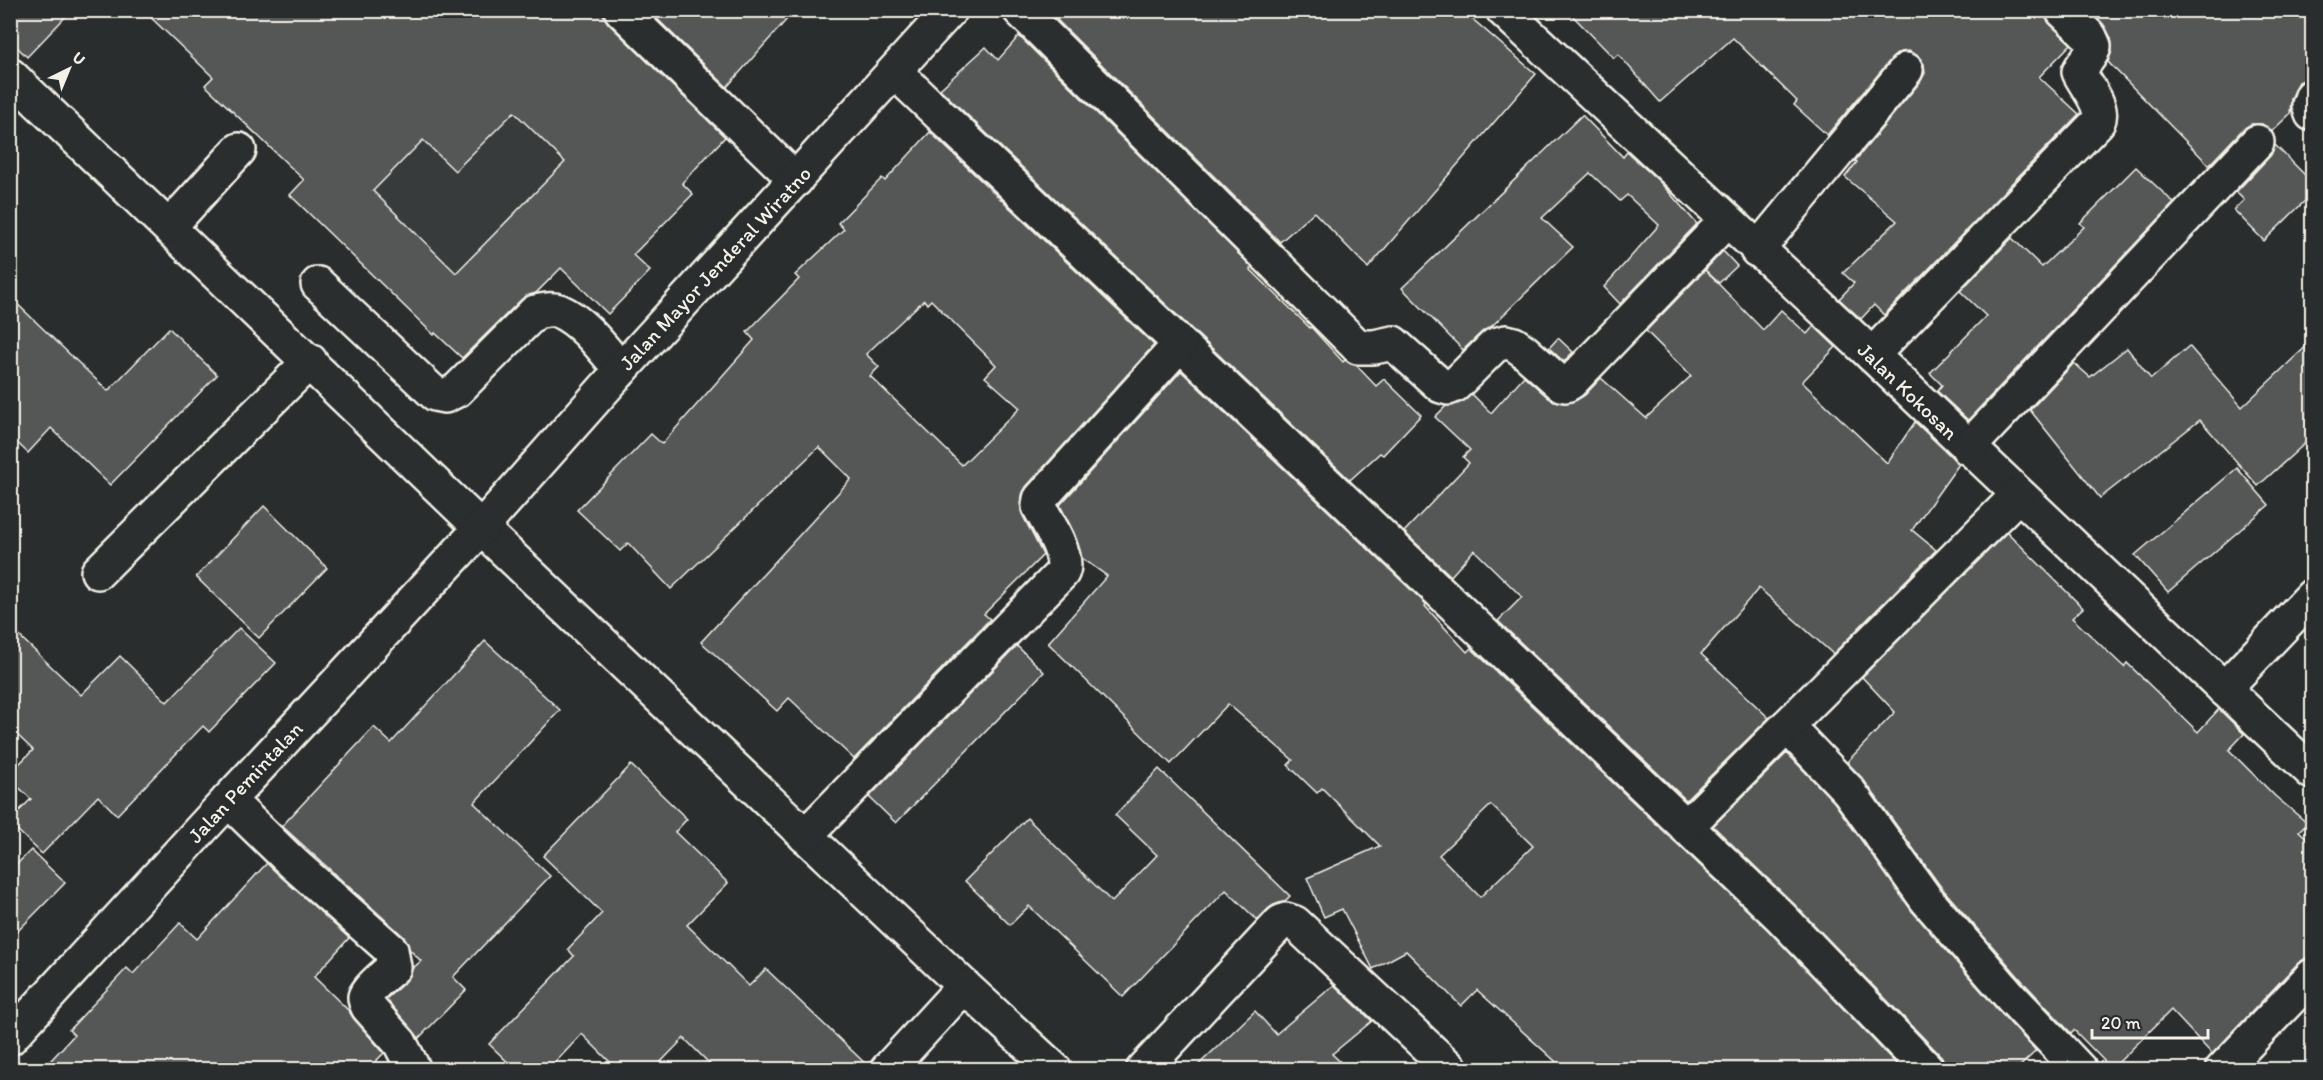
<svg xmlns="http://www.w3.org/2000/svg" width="2323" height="1080" font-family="Itim,sans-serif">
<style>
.built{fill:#373a3a}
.building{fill:#555756;stroke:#f4f1e8;stroke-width:1.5;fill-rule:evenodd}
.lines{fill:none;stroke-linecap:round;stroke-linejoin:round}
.minor-casing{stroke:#f4f1e8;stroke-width:38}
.major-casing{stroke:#f4f1e8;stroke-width:38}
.minor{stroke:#2a2d2e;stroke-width:33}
.major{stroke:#2a2d2e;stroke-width:33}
.labels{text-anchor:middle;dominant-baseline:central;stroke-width:6;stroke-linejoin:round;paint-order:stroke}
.street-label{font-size:21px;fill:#f4f1e8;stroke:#2a2d2e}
</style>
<rect width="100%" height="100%" fill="#2a2d2e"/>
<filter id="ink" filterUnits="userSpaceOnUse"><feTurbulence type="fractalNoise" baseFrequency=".0167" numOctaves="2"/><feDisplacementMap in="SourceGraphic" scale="12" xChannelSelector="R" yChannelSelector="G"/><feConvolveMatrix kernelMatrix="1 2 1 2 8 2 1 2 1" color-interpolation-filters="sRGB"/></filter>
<g filter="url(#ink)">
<!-- built -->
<path class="built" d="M505,11l188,183 -46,47 -44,-16 47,46 -42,43 -47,-46 -94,95 -31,-30 -2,2 -144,-140 21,-22z"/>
<!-- building -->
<g class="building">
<path d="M10,10h62l-45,47 -17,-17z"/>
<path d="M143,10h460l5,13 117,114 -43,46 11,11 -60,61 17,16 -42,43 -47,-46 -25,25 -14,6 -60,59 -27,-25 -1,2 -144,-140 14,-15 -99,-95 8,-8zM514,112l51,50 -109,111 -83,-82 50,-51 32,31z"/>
<path d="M648,10h147l-68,77z"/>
<path d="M1047,10h415l74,64 -168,194 -54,-56 -34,30z"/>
<path d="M1567,10h477l5,13 22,21 -32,33 40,37 -195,201 -10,-10 -13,14 -22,-20 15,-16 -11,-10 54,-52 -52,-44 12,-15 -2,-1 65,-79 5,-9 -1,-9 -6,-8 -9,-5 -9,1 -8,6 -65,77 -33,-30 3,-4 -64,-63 -73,64 -42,-48 -4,4z"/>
<path d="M2090,10h223v68l-14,4 -8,17 -1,15 -18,17 -10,-7h-11l-8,5 -34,36 -101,-103 4,-11 -1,-13 -8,-14z"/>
<path d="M1019,36l233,231 -2,2 60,59 1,-1 32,35 2,-2 11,5 20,21 8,-7 37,36 -38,40 -3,-2 -30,27 -410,-391 46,-42 12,13z"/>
<path d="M1582,115l41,42 4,-5 32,29 38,43 -77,80 -16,-17 55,-62 -32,-30 -7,6 -30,-28 -48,45 31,29 -81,79 -10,6 -19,18 -61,-62z"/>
<path d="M930,132l224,213 -128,142 -6,16 2,11 21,41 -59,59 6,5 -136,140 -65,-61 -12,13 -76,-69 150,-163 -32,-32 -148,142 -43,-46 -8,8 -43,-41 74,-76 11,10 92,-104 -7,-8 52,-53 -4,-4 49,-46 -6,-6 44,-45 3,3zM924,300l3,4 4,-4 65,65 -11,12 35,31 -58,57 -92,-89 9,-9 -13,-13z"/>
<path d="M2275,145l38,38v10l-49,48 -30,-31 10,-10 -8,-8 35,-37z"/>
<path d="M2136,167l38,36 -206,217 -31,-29 5,-6 -12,-12 56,-57 -26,-25 52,-53 30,29 42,-40 -4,-4z"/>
<path d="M1723,251l14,15 -18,17 -14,-13z"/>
<path d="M1705,270l58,60 18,-20 26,24 7,-8 22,21 -34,35 85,81 28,-41 44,42 -47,66 24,20 -103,104 -74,-66 -58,66 68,64 -83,82 -188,-179 24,-24 -48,-47 -23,26 -47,-44 65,-69 -6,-6 7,-7 -35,-33 11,-11 16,-4 10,-8 19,19 33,-37 25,22 8,4 18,-1 10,-6 16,-17 45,40 45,-42 -45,-45z"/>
<path d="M10,297l98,94 61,-63 48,47 -107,110 -59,-57 -23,25 -18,-17z"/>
<path d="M1558,338l15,14 -9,10 -15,-14z"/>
<path d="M2313,340v96l-55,50 -58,-66 -100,78 -70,-88 44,-47 16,14 37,-29 24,31 38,-33 53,61z"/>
<path d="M1181,371l245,233 -1,2 42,46 4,-4 296,281 135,141h-337l-88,-80 -16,16 -55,-55 -33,18 -31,-60 -18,8 -17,-39 73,-32 -58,-58 -5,5 -29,-28 5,-5 -65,-56 -57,60 -123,-121 59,-67 -25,-18 -8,-25 -14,-28zM1491,805l42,41 -53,51 -41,-42z"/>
<path d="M2237,468l32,37 -101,87 -33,-37z"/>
<path d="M264,506l63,62 -68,70 -63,-61z"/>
<path d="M2007,532l76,76 -11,10 52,49 3,-4 71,69 21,-23 25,25 -15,16 46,46 32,27 -8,8 14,13v114h-7l-8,5 -86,91 -41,-44 -59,59 -38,-39 -3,3 -46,-49 -84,-97 -78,-108 -16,-17 48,-50 -33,-35z"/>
<path d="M10,627l71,68 39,-39 47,46 72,-74 37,35 -67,69 -6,-6 -86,89 -19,-19 -56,58 -32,-31v-3l21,-21 -21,-20v-6l23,-23 -23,-22z"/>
<path d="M485,641l75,69 -86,93 76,73 -97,101 13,13 -47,48 -33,-39 20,-18 6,-12 9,-8 -11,-11 -7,-14 -121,-110 92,-99 17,16z"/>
<path d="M1017,646l27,26 -148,151 -27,-26z"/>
<path d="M1787,753l47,49 78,109 85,98 39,42 -20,19h-70l-4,-13 -149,-154 -80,-77z"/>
<path d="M631,765l56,54 -12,13 53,51 -41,42 62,61 17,-17 103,98v3h-153l-32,-32 -31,32h-35l-36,-36 -34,36h-32l-27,-26 85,-88 -6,-7 34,-36 -59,-57z"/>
<path d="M1159,769l131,127 -6,6 -10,3 -6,4 -11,11 -31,-30 -103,107 -94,-91 -19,19 -45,-44 62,-63 85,84 45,-47 -42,-40z"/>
<path d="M31,850l34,33 -55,56v-68z"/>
<path d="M267,863l82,75 -35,39 35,34 5,8 30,34 -17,17h-325l32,-35 -5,-5 58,-62 6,6 47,-51 17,16z"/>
<path d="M1334,985l38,36 -40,33 17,16h-156l62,-59 21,23z"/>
</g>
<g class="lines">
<!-- minor casing -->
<g class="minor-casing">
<g id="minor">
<path d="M621,10l175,170"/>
<path d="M1020,10l338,337h16l19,-4 48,43 7,2 7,-3 40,-40 11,-3 8,2 10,7 37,33 5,1 5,-3 155,-161"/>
<path d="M1503,10l369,345 440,417"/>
<path d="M895,72l885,844 148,154"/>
<path d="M10,75l471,453 483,458 91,84"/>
<path d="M2312,96l-3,9 3,9"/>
<path d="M169,227l70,-77"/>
<path d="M1757,250l149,-180"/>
<path d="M318,284l117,110 10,2 12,-6 78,-78c8,-1 16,-4 24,-1 24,10 45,39 62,59"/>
<path d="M1872,355l226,-233c7,-16 -12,-35 -19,-50 4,-10 13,-15 15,-26l-4,-9 -28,-27"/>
<path d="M1968,448l289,-306"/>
<path d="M481,528l140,-158 329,-360"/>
<path d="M98,572l212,-211"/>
<path d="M2224,689l88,-93"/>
<path d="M1787,726l61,64 78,109 85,98 69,73"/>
<path d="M228,800l65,63 98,87 3,17c-6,5 -28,23 -29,30 0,3 2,8 3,10l32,36 14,27"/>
<path d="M1686,827l332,-332"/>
<path d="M805,836l257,-263c9,-15 -15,-51 -23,-67l1,-7 140,-155"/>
<path d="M887,1070l77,-84"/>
<path d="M1143,1070l138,-148 5,-2 9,3 157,147"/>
<path d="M2222,1070l90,-94"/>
</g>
</g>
<!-- major casing -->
<g class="major-casing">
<path id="major" d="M10,1038l194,-212 277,-298"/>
</g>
<!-- minor -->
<use href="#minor" class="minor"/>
<!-- major -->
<use href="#major" class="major"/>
</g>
</g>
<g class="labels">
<!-- street labels -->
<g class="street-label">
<text transform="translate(715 268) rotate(-47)">Jalan Mayor Jenderal Wiratno</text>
<text transform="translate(1908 391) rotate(44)">Jalan Kokosan</text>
<text transform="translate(245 782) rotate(-47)">Jalan Pemintalan</text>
</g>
</g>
<!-- margin -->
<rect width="2323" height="1080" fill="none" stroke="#2a2d2e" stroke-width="36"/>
<rect x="18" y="18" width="2287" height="1044" fill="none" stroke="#f4f1e8" stroke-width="2" filter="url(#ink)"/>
<!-- north arrow -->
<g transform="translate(69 69) rotate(43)" stroke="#2a2d2e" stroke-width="4.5" paint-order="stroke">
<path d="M0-4.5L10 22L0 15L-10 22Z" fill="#f4f1e8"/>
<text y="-9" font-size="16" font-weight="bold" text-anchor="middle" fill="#f4f1e8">U</text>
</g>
<!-- scale -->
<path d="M2092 1029v9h116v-9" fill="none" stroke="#f4f1e8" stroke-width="3"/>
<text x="2101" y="1029" font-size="18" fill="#f4f1e8" stroke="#2a2d2e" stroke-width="4.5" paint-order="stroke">20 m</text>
</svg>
